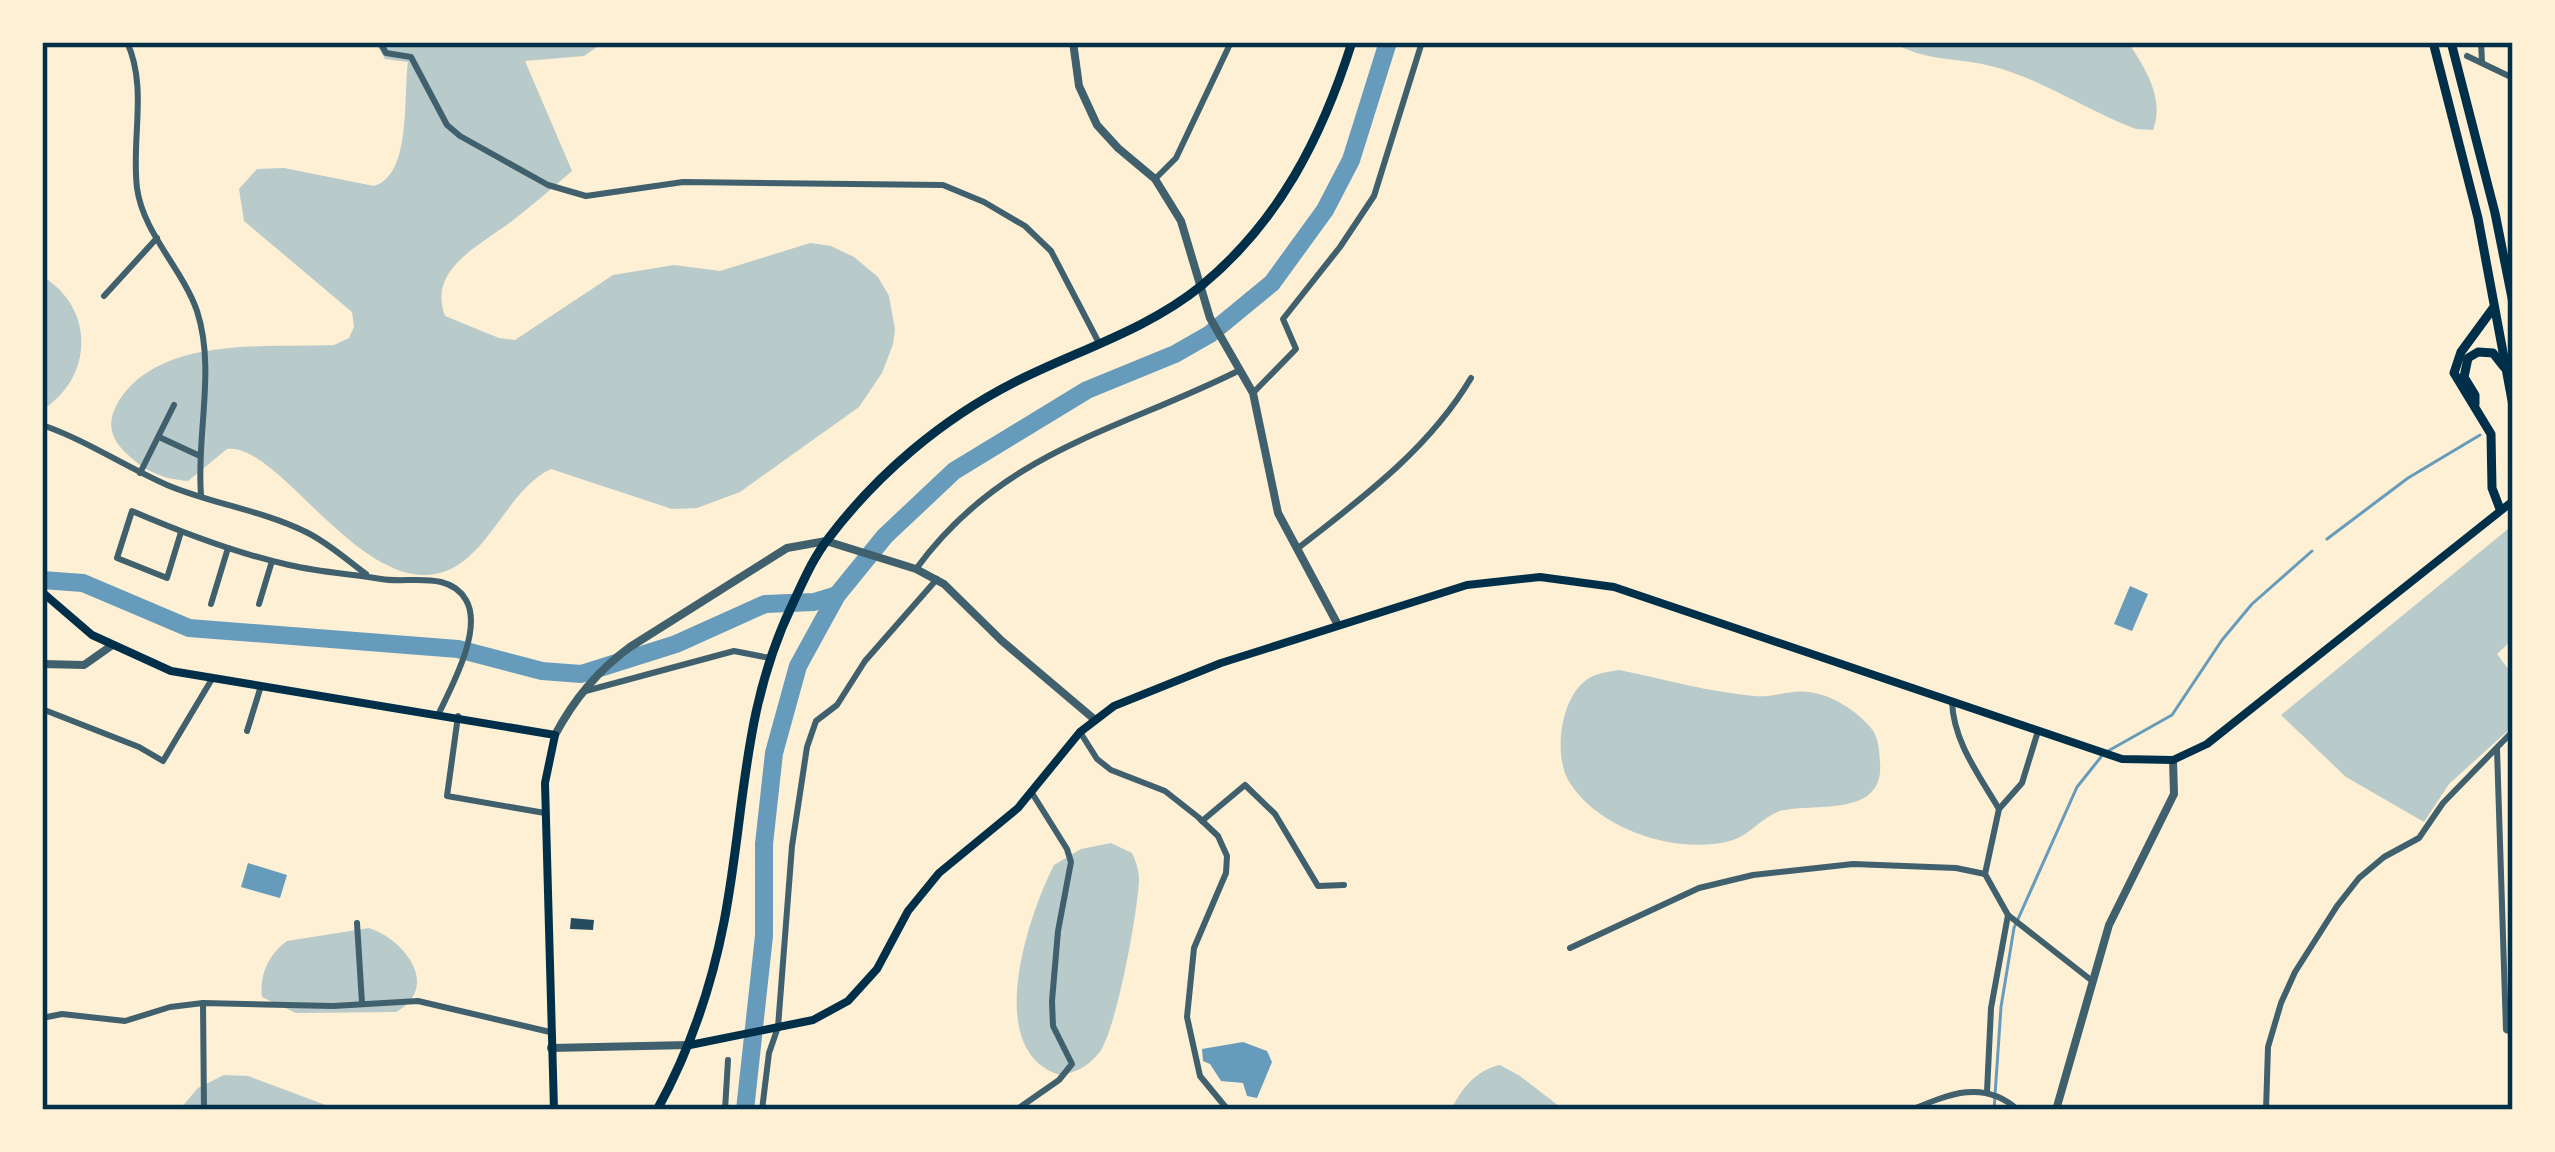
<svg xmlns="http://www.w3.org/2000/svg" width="2555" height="1152" font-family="'Fira Sans',sans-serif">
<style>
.green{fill:#b9caca}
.water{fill:#669bbc}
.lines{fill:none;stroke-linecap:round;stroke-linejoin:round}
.stream{stroke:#669bbc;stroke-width:3}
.river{stroke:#669bbc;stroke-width:18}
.building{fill:#264d5e}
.minor{stroke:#3f606c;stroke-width:6}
.tertiary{stroke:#3f606c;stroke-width:8}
.secondary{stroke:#003049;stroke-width:8}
.primary{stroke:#003049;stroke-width:9}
.trunk{stroke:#003049;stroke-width:9}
.neatline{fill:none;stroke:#003049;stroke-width:4.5}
</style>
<rect width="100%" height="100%" fill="#fdf0d5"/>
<!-- green -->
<g class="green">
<path d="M375,42h229l-20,14 -59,5 47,110c-20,17 -39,34 -60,50 -31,24 -85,48 -67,95l54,22 16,2 98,-65 61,-10 46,6 90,-28 21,3 23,11 24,20 11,19 6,34 -2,14 -11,29 -23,34 -119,85 -43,16 -25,1 -121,-40c-48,22 -65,103 -124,106 -76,3 -152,-133 -200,-126l-39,32c-28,-2 -47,-12 -66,-32 -12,-13 -14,-27 -6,-43 39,-71 149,-58 218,-61l15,-7 5,-11 -2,-15 -108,-91 -5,-32 18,-20 27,-1 90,18c38,-11 29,-90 34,-124l-23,-3z"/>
<path d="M1893,42h235c17,26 37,56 25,88l-17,-1c-49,-18 -93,-50 -145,-63 -34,-9 -67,-4 -98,-24z"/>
<path d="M42,276c53,32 52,101 0,134z"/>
<path d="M2508,529l5,110 -16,15 12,16 3,57 -63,57 -25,38 -78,-45 -65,-62z"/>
<path d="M1619,670c45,9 90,22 135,26 18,2 37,-7 55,-4 23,3 47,18 62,36 8,10 8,22 9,34 5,57 -67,40 -100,49 -18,6 -29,23 -47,29 -52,16 -133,-9 -163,-57 -17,-25 -10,-83 15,-102 10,-8 22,-9 34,-11z"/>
<path d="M1111,843l21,10c4,9 7,17 7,27 -1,30 -23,152 -40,173 -11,13 -23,20 -39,22 -78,-24 -32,-159 -6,-210l27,-16z"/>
<path d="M369,928c34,11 73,58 27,84l-100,1 -34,-16c-3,-22 7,-43 25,-56z"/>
<path d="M1500,1065l20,11 44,34h-113c10,-21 25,-40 49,-45z"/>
<path d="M224,1075l24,1 91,34h-160l19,-22z"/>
</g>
<!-- water -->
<g class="water">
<path d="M2130,586l18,8 -16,37 -18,-7z"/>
<path d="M248,863l39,12 -7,23 -39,-11z"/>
<path d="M1243,1042l24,9 5,11 -15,36 -10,-2 -4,-13 -22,-2 -11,-17 -7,-3 -1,-12z"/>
</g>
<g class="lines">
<!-- stream -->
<g class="stream">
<path d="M2327,539l81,-61 72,-43"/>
<path d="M2108,751l64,-36 50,-75 30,-36 60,-53"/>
<path d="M1994,1110l7,-103 13,-79 63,-141 24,-30"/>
</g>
<!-- river -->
<g class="river">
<path d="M42,580l41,3 106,45 269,21 84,22 39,3 95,-30 89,-40 49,-2 23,-7"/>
<path d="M745,1110l19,-174v-92l10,-91 24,-87 39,-71 48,-59 69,-65 133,-81 88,-36 35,-20 62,-51 53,-73 26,-50 37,-118"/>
</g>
</g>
<!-- building -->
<path class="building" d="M571,918l23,2 -1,10 -23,-1z"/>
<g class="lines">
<!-- minor -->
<g class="minor">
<path d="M127,42c21,46 4,97 10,146 6,45 45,80 60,123 19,58 -1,125 4,184"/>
<path d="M380,42l6,11 25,4 36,68 13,11 88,49 38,11 97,-14 260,3 41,17 41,24 26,25 48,92"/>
<path d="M2481,42l1,20"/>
<path d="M2467,56l46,22"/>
<path d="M1155,179l21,-21 55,-116"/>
<path d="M104,296l53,-58"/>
<path d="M1253,393l43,-44 -13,-30 57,-72 34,-51 48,-154"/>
<path d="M42,425c44,15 82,41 125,60 45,19 94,25 139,47 21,10 41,28 60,42"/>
<path d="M159,437l41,19"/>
<path d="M140,473l34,-68"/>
<path d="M181,532l-14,46 -50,-20 15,-47c51,22 103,42 157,54 30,7 61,9 92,14 27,5 68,-9 85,21 17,29 -14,86 -27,113"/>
<path d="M1297,549c64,-50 132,-100 174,-171"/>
<path d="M916,569c87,-119 200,-137 324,-199"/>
<path d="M211,604l17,-56"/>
<path d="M259,604l13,-43"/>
<path d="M582,692l152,-41 36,7"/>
<path d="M1952,701c1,40 27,74 47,108"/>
<path d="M42,709l97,38 24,14 49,-82"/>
<path d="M458,716l-11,80 98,17"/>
<path d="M247,731l14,-45"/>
<path d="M2038,731l-16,52 -23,26 -14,65 23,41 83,65"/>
<path d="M1080,732l17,27 14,11 54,21 33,26 20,19 9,20 -1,17 -32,75 -7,69 13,59 28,34"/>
<path d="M2497,749l9,281 7,2"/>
<path d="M1202,821l43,-36 30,29 43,72 26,-1"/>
<path d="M357,923l5,80"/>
<path d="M1570,948l129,-60 54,-13 100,-11 103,4 29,6"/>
<path d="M203,1003l1,107"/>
<path d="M42,1018l20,-4 63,7 45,-14 33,-4 130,3 85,-5 132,31"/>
<path d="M1987,1092l4,-84 17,-93"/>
<path d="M725,1110l3,-50"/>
<path d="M762,1110l7,-57 9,-26 14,-181 15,-99 9,-26 21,-16 28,-44 72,-82"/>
<path d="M1016,1110l43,-30 13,-16 -19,-38 -1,-25 6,-70 13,-69 -4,-13 -35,-56"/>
<path d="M1911,1110c38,-16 73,-31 107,0"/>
<path d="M2266,1110l2,-63 13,-44 14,-31 42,-66 22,-28 25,-21 35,-19 24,-35 70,-72"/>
</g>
<!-- tertiary -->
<g class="tertiary">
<path d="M1073,42l6,44 18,39 21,23 37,31 26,42 29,97 43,75 25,120 60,112"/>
<path d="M42,664l42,1 27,-19"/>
<path d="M555,735c19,-36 42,-64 75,-88l157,-99 39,-7 90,28 28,15 58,57 92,78"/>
<path d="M551,1048l138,-3"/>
<path d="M2056,1110l53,-185 65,-131 -1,-34"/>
</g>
<!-- secondary -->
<g class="secondary">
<path d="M42,592l50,43 79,36 384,64 -10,48 9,327"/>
<path d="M690,1045l123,-25 35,-19 29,-32 31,-58 31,-38 79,-65 62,-76 34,-26 107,-43 246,-78 73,-8 74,10 508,172 51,1 34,-16 306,-243"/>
</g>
<!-- primary -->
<path class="primary" d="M657,1110c33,-60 54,-121 67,-188 22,-114 17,-211 69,-319 10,-21 20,-45 35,-64 49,-65 114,-120 187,-157 61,-31 132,-52 186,-96 78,-64 121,-149 151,-244"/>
<!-- trunk -->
<g class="trunk">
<path d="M2433,42l45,176 35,188"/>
<path d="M2451,42l44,171 18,90"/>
<path d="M2494,307l-33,45 -7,21 37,61 1,54 8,21"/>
<path d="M2475,404v-9l-11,-18 4,-19 10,-6 15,1 11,14"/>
</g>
</g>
<!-- border -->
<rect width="2555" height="1152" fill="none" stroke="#fdf0d5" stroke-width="90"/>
<rect x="45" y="45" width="2465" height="1062" class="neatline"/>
</svg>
